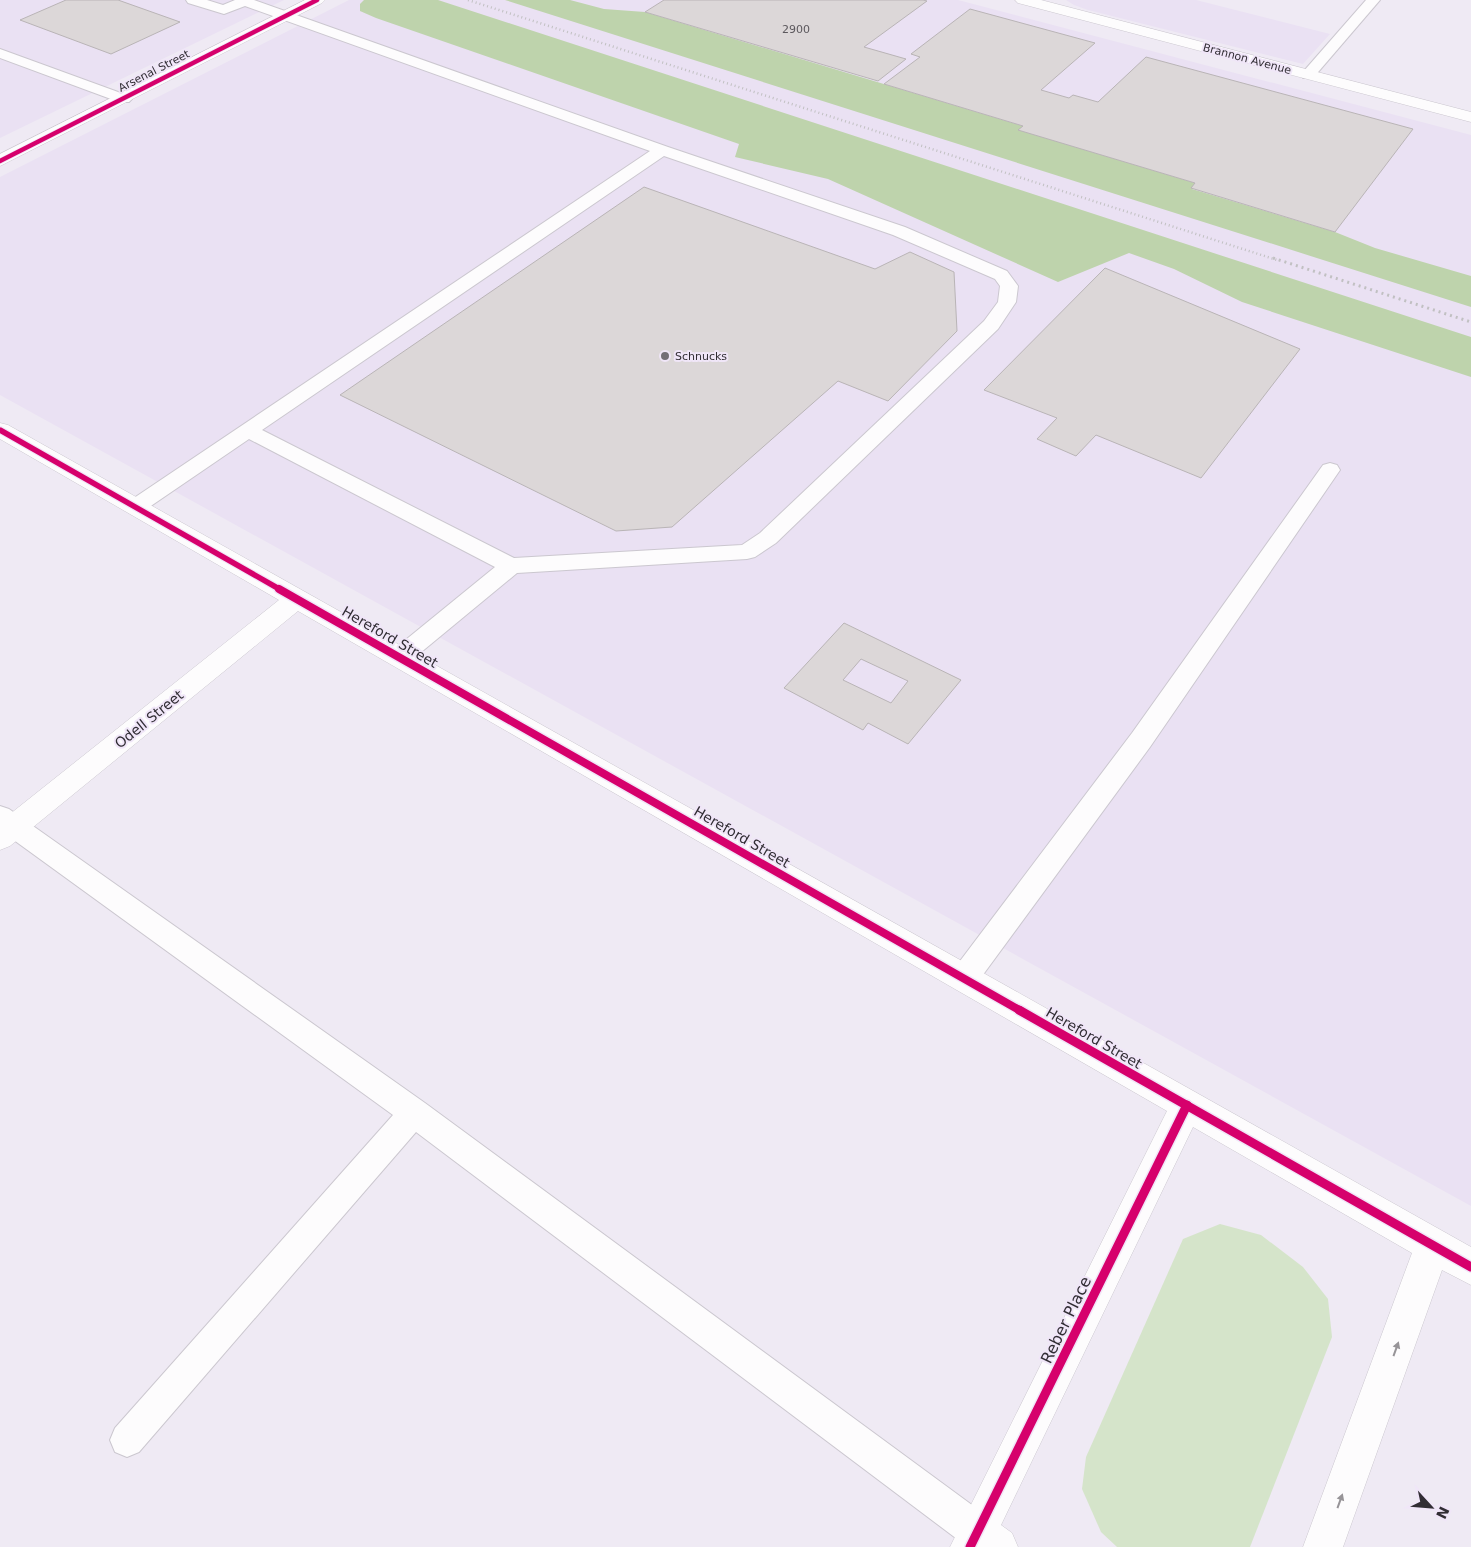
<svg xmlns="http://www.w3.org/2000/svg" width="1471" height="1547" font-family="'DejaVu Sans',sans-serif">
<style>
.built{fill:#eae1f3}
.green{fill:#d5e4ca}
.forest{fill:#bed3ac}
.building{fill:#dcd7d8;stroke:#b9b4b6;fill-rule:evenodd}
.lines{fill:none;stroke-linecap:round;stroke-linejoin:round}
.lane-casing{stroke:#cbc7cf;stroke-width:2}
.street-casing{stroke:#cbc7cf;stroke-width:1}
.secondary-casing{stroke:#cbc7cf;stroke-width:1}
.lane{fill:#fdfcfd;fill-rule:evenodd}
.street{fill:#fdfcfd;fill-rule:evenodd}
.secondary{fill:#fdfcfd;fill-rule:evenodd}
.rail-far1{stroke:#c1c0c2;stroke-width:2.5;stroke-dasharray:1 3;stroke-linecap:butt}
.rail{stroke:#c1c0c2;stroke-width:3;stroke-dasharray:2 4;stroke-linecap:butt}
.cycleway-far3-casing{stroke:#f0e6f8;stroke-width:6}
.cycleway-far2-casing{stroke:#f0e6f8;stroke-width:8}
.cycleway-far1-casing{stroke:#f0e6f8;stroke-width:11}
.cycleway-casing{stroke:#f0e6f8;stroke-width:12}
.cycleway-far3{stroke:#d6006c;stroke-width:4.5}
.cycleway-far2{stroke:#d6006c;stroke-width:5.5}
.cycleway-far1{stroke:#d6006c;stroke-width:8}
.cycleway{stroke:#d6006c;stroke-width:9}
.oneway{fill:#979498}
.poi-dot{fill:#746f77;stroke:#f0e6f8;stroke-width:2}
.labels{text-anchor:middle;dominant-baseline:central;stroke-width:4;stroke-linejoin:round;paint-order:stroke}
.number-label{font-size:11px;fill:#5c585d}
.far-street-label{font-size:11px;fill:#312d34;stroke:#f0e6f8}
.far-poi-label{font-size:11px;fill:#312d34;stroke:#f0e6f8;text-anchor:start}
.street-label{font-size:14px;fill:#312d34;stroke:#f0e6f8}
.near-street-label{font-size:16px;fill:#312d34;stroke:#f0e6f8}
</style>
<rect width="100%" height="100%" fill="#efeaf4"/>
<!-- built -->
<g class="built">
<path d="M0,0h284l-284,138z"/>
<path d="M349,0h609l513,135v1071l-1471,-811v-218z"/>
<path d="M1066,0h130l134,34 -27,30 -215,-54 -14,-5z"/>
</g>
<!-- green -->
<path class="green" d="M1220,1224l41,11 42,32 25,32 4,38 -82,210h-133l-16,-15 -19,-43 4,-32 97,-218z"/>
<!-- forest -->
<g class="forest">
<path d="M364,0h74l1033,337v40l-229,-75 -68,-33 -45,-16 -71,29 -230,-103 -93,-22 4,-13 -363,-126 -16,-7v-7z"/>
<path d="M505,0h65l34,9 41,3 378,114 -4,4 176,53 -3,6 143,43 40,16 96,28v31z"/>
</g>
<!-- building -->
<g class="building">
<path d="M66,0h52l62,22 -69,32 -91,-34z"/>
<path d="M664,0h259l4,1 -63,46 42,12 -28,22 -233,-69z"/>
<path d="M970,9l125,34 -54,47 28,8 4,-3 25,7 48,-45 267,72 -78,103 -144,-44 4,-5 -177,-53 5,-4 -139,-42 36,-27 -9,-3z"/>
<path d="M644,187l231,82 35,-17 44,20 3,59 -69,70 -50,-20 -166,146 -56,4 -276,-136z"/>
<path d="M1105,268l195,81 -99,129 -105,-43 -20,21 -39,-17 20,-21 -73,-28z"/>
<path d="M844,623l117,57 -53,64 -40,-21 -5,7 -79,-42zM861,659l47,22 -17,22 -48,-23z"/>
</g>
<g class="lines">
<!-- lane casing -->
<g class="lane-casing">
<g id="lane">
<path d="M186,0h21l16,5 12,-5h19l414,147 237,80 102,44 11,15 -2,16 -18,27 -222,214 -21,14 -8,2 -230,14 -109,90 -8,2 -8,-2 -4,-6 4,-6 103,-84 -246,-128 -107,73 -7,2 -7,-2 -4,-5 4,-5 522,-351 -405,-145 -21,8 -36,-11zM664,156l229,79 102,44 5,7 -2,16 -14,19 -224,212 -18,12 -228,13 -252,-128z"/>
<path d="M1366,0h14l-67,78h-10l-2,-3 2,-3z"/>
<path d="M0,49l129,47 3,3 -3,3h-10l-119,-44z"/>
<path d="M1330,463l7,2 3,5 -190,277 -176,240 -10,3 -10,-3 -4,-9 4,-9 178,-236 191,-268z"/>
<path d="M0,806l9,3 416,294 566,416 5,13 -5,13c-8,2 -18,2 -26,0l-549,-413 -277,320 -12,5 -12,-5 -5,-12 5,-12 278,-313 -393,-285z"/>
</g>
</g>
<!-- street casing -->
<g class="street-casing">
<g id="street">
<path d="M1015,0h26l430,112v10l-453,-119z"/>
<path d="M0,423l8,2 1463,822v38l-29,-15 -99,277h-40l109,-294 -219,-126 -192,398 11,8 6,14h-68l217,-436 -869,-500 -288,235 -10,4v-28l279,-222 -279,-161z"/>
</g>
</g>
<!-- secondary casing -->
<g class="secondary-casing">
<path id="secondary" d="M305,0h20l-3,3 -322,163v-12z"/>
</g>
<!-- lane -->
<use href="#lane" class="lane"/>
<!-- street -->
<use href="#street" class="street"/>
<!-- secondary -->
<use href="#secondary" class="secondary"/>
<!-- rail-far1 -->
<path class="rail-far1" d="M468,0l809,260"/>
<!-- rail -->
<path class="rail" d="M1273,258l198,64"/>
<!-- cycleway-far3 casing -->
<g class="cycleway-far3-casing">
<path id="cycleway-far3" d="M0,161l317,-161"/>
</g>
<!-- cycleway-far2 casing -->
<g class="cycleway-far2-casing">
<path id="cycleway-far2" d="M0,430l281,160"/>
</g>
<!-- cycleway-far1 casing -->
<g class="cycleway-far1-casing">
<path id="cycleway-far1" d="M279,589l742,422"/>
</g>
<!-- cycleway casing -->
<g class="cycleway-casing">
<g id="cycleway">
<path d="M1019,1010l452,257"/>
<path d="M970,1547l217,-442"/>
</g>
</g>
<!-- cycleway-far3 -->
<use href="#cycleway-far3" class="cycleway-far3"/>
<!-- cycleway-far2 -->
<use href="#cycleway-far2" class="cycleway-far2"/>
<!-- cycleway-far1 -->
<use href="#cycleway-far1" class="cycleway-far1"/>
<!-- cycleway -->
<use href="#cycleway" class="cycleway"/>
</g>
<!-- one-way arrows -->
<defs><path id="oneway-solid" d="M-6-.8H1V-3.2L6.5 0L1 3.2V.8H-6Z" transform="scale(1.25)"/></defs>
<g class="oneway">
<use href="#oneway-solid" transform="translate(1396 1349) rotate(-70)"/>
<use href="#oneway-solid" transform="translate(1340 1501) rotate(-70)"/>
</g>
<!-- markers -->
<circle class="poi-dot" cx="665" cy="356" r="5"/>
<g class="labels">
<!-- number labels -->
<g class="number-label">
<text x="796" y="29">2900</text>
</g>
<!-- far-street labels -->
<g class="far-street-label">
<text transform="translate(1247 59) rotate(15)">Brannon Avenue</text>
<text transform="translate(154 71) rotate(-27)">Arsenal Street</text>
</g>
<!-- far-poi labels -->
<g class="far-poi-label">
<text x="675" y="356">Schnucks</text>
</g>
<!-- street labels -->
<g class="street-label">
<text transform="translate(390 637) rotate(30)">Hereford Street</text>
<text transform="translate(149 719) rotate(-39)">Odell Street</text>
<text transform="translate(742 837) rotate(30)">Hereford Street</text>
<text transform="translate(1094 1038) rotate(30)">Hereford Street</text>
</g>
<!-- near-street labels -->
<g class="near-street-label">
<text transform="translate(1066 1320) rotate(-64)">Reber Place</text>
</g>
</g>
<!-- north arrow -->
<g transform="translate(1431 1507) rotate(116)" stroke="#f0e6f8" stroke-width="4" paint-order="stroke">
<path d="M0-4L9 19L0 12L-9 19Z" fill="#312d34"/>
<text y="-8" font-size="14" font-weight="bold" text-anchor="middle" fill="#312d34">N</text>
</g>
</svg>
